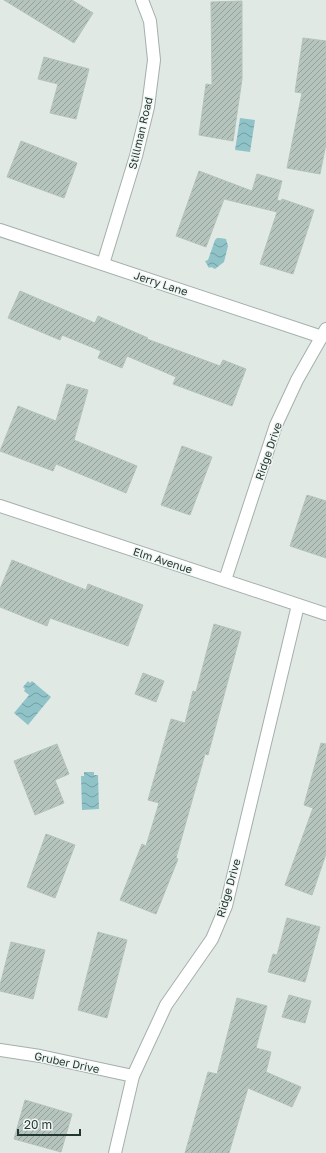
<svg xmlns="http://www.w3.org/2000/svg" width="326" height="1153" font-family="'Golos Text',sans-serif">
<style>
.water{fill:url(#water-waves)}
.building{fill:url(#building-hatch);stroke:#b4c2bb}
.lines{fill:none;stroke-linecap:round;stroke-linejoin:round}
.minor-casing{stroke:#a4b0ab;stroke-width:14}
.minor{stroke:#fff;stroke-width:12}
.labels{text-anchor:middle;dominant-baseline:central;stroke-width:3;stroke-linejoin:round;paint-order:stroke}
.street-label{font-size:11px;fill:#233831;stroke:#f1f6f3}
</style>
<defs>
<pattern id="water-waves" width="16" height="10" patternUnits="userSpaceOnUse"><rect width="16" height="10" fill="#8fc3c8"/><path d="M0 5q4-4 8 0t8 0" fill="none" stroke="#749fa3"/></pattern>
<pattern id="building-hatch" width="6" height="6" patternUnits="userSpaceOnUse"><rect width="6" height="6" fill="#b6c4be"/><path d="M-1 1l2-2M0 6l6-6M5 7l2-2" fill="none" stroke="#94a09b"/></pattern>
</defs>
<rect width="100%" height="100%" fill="#e1e9e5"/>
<!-- water -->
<g class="water">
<path d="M240,118l15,2 -5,32 -15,-2z"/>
<path d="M217,238h3l6,1 2,7 -4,16 -9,7 -4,-2 -2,1 -4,-7 3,-1 7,-20z"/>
<path d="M28,681l2,2 2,-2 19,16 -23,28 -14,-12 15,-18 -5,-4 1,-2 -2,-2z"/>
<path d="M84,772h10v3h4l1,34 -17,1 -1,-34h3z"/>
</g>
<!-- building -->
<g class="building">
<path d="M4,0h68l21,13 -19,30z"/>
<path d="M242,1v78l-9,62 -34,-6 7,-51 6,1 -1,-83z"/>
<path d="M303,38l23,3v103l-6,30 -33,-6 15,-75 -7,-1z"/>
<path d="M44,57l45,12 -13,50 -26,-6 8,-29 -20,-5z"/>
<path d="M21,141l56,22 -13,35 -57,-21z"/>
<path d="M199,171l53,20 5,-17 25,7 -5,19 4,1 1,-2 32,11 -21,64 -33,-10 17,-52 -53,-13 -18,48 -30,-11z"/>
<path d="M20,291l75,32 3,-7 50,22 -1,1 73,27 3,-6 23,9 -14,37 -59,-22 3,-7 -49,-21 -5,12 -24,-10 3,-7 -39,-16 -2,5 -52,-22z"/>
<path d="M67,384l21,6 -14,50 63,26 -11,27 -70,-29 -3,7 -53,-20 18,-45 38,15z"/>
<path d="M182,446l30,11 -22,58 -29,-10z"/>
<path d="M307,495l19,6v57l-36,-12z"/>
<path d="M12,560l74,30 2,-6 55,21 -15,41 -78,-28 -3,8 -47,-19v-18z"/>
<path d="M214,624l27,8 -33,123 -3,-1 -29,104 2,1 -22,55 -36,-14 22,-56 4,2 13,-43 -11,-3 23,-81 14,4 8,-32 3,1z"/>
<path d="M143,673l21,8 -8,21 -21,-8z"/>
<path d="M321,743l5,1v110l-14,41 -27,-10 28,-77 -9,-3z"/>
<path d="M57,744l12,30 -14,6 9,23 -29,12 -21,-54z"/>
<path d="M46,834l29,11 -20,53 -28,-11z"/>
<path d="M287,918l33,9 -15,55 -37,-10 5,-18 4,1z"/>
<path d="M98,932l29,8 -20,78 -29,-8z"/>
<path d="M11,942l34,8 -12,49 -33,-8v-6z"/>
<path d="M289,995l22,6 -6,22 -23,-6z"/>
<path d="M237,998l30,8 -11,42 15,4 -5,20 35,15 -9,20 -44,-19 -19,65h-44l23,-81 9,2z"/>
<path d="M25,1100l47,14 -11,38 -47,-13z"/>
</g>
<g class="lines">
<!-- minor casing -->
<g class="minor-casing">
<g id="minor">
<path d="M0,230l322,107"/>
<path d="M103,264l33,-108 12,-49 6,-47 -4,-39 -8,-21"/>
<path d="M0,506l326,108"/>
<path d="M225,580l51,-155 21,-45 29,-51"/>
<path d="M0,1050l40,6 93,20"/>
<path d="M115,1153l18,-77 33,-71 46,-66 14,-33 72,-301"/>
</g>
</g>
<!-- minor -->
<use href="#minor" class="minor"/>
</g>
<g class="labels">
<!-- street labels -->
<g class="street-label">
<text transform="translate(140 133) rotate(-77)">Stillman Road</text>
<text transform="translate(161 283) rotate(18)">Jerry Lane</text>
<text transform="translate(268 451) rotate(-71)">Ridge Drive</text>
<text transform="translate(163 560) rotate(18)">Elm Avenue</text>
<text transform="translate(228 888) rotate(-74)">Ridge Drive</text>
<text transform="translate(67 1062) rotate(12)">Gruber Drive</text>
</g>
</g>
<!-- scale -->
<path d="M18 1129v6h62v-6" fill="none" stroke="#233831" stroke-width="2"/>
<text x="24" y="1129" font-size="12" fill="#233831" stroke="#f1f6f3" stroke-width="3" paint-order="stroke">20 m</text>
</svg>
